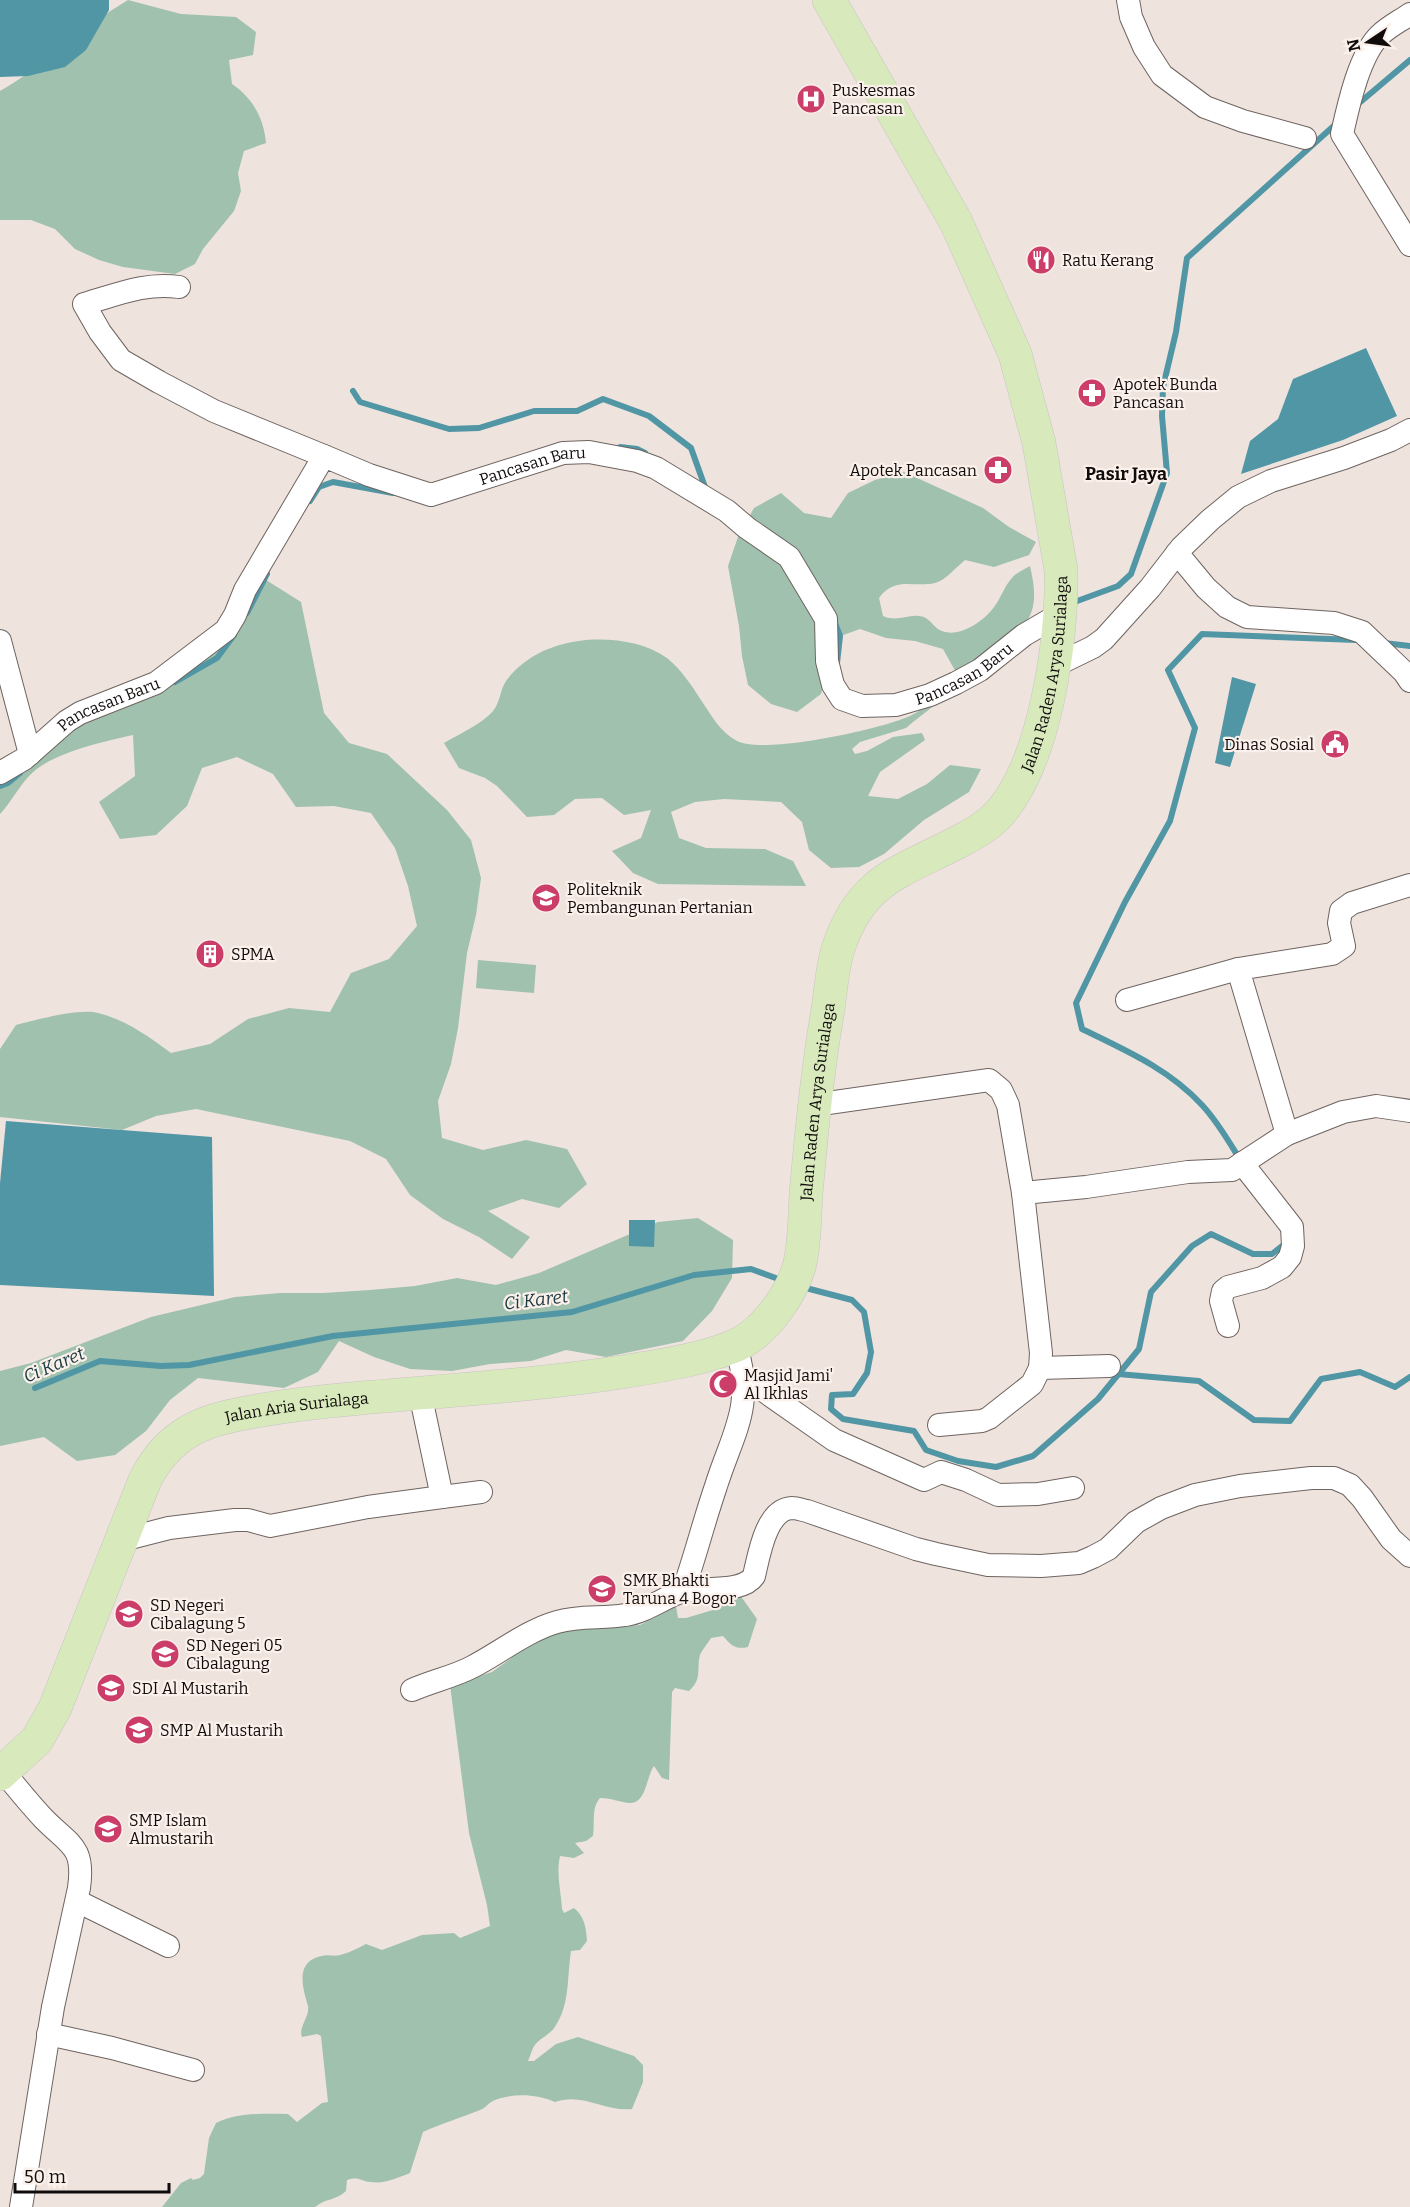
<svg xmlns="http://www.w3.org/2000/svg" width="1410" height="2207" font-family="Bitter,serif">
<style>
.green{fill:#9fc1ae}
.water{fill:#5196a5}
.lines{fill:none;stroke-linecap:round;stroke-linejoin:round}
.stream{stroke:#5196a5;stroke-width:6}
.street-casing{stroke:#6e6460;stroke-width:24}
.primary-casing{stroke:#c6c5c4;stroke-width:34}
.street{stroke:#fff;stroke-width:22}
.primary{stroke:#d8eabc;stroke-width:33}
.labels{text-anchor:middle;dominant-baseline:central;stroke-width:4.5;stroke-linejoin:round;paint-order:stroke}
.poi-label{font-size:16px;fill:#100c0b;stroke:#fcf0eb;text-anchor:start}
.street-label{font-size:16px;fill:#100c0b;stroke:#fcf0eb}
.neighbourhood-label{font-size:18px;font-weight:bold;fill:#100c0b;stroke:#fcf0eb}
.water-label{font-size:18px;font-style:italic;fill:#173940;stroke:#fcf0eb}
</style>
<rect width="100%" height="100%" fill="#efe3de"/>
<!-- green -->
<g class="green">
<path d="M128,0l53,14 55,3 20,15 -3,23 -24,5 3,24c21,14 32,35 34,59l-22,8 -6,22 3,18 -7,20 -31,38 -8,15 -20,10 -52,-7 -24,-7 -24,-11 -20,-20 -24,-9h-31v-129c46,-26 82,-64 128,-91z"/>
<path d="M904,472l79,36 26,19 27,15 -7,13 -35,12 -29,-7c-9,7 -19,20 -30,23 -22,5 -40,-7 -56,15l4,18c16,7 26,-4 41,1 7,3 11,12 18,14 18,7 42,-10 52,-24 7,-9 10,-20 17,-28 5,-6 12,-9 19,-13 4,18 8,38 -3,55l-83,77 -31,24 -7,6 -46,14 -8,7 3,5 12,-3 26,-14 29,-4 3,7 -45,32 -12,24 30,3 29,-15 23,-19 31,4 -12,23 -45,28 -40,34 -25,13 -28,1 -22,-18 -7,-28 -21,-20 -57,-3 -29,3 -24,10 8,26 27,10 59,1 28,12 13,25 -148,-2 -25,-11 -21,-22 29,-13 10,-28 -27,5 -22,-17 -27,1 -21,16 -27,2 -30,-31 -12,-8 -26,-10 -15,-25c14,-8 39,-20 49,-32 7,-8 7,-21 13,-30 18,-24 44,-36 73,-40 28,-4 64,0 88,17 14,11 25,28 34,42 10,15 20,33 36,41 27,14 145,-12 173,-25 21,-10 33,-25 47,-42l-14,-25 -28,-8 -29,-3 -26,-9 -25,9 -14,56 -24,18 -26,-8 -23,-19 -6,-29 -3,-30 -11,-60 10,-29 16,-29 27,-15 23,20 27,5 17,-25 27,-13z"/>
<path d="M266,580l35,22 23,111 25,30 38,11 60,56 24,30 10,38 -5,37 -9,38 -9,75 -7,36 -13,37 4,37 41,12 43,-10 41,9 20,35 -28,24 -37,-9 -34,12 42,26 -18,22 -33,-22 -36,-18 -33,-24 -24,-36 -36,-18 -154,-32 -40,7 -34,14 -122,-13v-68l16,-24c19,-5 64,-17 82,-12 28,7 50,23 73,40l39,-9 38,-25 41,-11 41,4 21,-39 38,-14 28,-33 -9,-40 -13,-38 -24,-35 -37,-7 -38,1 -23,-33 -36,-17 -35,11 -15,38 -31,29 -36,4 -21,-37 36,-26 -2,-41c-31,7 -83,18 -104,41 -11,12 -18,26 -29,38v-45l135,-79 101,-75z"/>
<path d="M478,960l58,5 -2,28 -58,-5z"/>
<path d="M698,1218l35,22 -1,38 -20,33 -29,30 -77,16 -40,-7 -35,11 -41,3 -38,7 -42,-2 -36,-12 -35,-16 -21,31 -34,16 -86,-10 -28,22 -24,31 -31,24 -38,6 -33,-24 -44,9v-75l31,-8 120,-46 84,-20 45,-4h43l47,-3 45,-4 42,-8 39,7 43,-12 119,-51z"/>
<path d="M740,1595l17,24 -9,28c-13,3 -17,-2 -25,-11l-12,2c-3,5 -9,12 -11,17 -4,15 3,23 -11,36l-14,-3 -3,4 -3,88 -7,-2 -8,-12c-8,10 -7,38 -25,37 -10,-1 -17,-5 -29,-5 -9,10 -5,25 -7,38l-7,5 -11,2 9,10 -10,5 -14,-2c-4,18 1,35 2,53l2,4 10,-5c11,9 12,20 13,33l-7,9 -9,1c-4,25 -1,53 -15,74 -5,10 -19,14 -23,23 -2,4 -3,9 -5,13h6l22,-17 22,-7 56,19 9,9v17l-11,27c-27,3 -50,-17 -77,-7 -18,-8 -42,-9 -60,-2 -6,2 -9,8 -15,10 -19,8 -38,13 -57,22l-13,41c-13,5 -25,11 -39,9 -12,-1 -11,-6 -24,-2l-1,11c-11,10 -20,7 -31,16h-153l19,-24 10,-5 2,2 7,-2 4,-4 5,-36 7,-15c23,-11 48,-9 72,-9l9,8 25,-19 6,-1 -7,-66 -4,-2 -15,3c-4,-10 8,-20 6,-31 -5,-17 -14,-45 14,-50 6,-2 12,1 18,-1 9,-2 18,-7 26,-11l16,6 40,-15 32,-2 6,5 30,-12 -3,-21 -18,-72 -19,-148 42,-13 18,-13 17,-16 35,-12 25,-4 21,1 32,-3 36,-19 2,12h8l27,-8 -6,-8 5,-6z"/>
</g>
<!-- water -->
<g class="water">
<path d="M0,0h109v10l-23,40 -21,17 -37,9 -28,1z"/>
<path d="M1366,348l31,68 -54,24 -102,34 9,-33 28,-22 15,-40z"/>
<path d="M1232,677l24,7 -26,83 -15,-4z"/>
<path d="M6,1121l206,16 2,159 -214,-11v-102z"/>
<path d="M629,1220h26l-1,27 -25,-1z"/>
</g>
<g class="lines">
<!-- stream -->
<g class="stream">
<path d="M1358,104l52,-44"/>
<path d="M353,391l7,11 89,27 30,-1 55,-17h43l26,-12 46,17 42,32 14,39"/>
<path d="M620,447l17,2 8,4"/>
<path d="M310,501l9,-14 14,-5 60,11"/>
<path d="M1069,604l49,-18 13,-12 36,-101 -5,-57 1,-29 13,-55 11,-74 150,-135"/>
<path d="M247,613l20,-39"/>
<path d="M835,623l5,13 -3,27"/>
<path d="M1384,643l26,3"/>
<path d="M175,682l42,-24 17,-23"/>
<path d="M0,786l8,-3 12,-10"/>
<path d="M1239,1158c-11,-18 -22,-37 -37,-53 -33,-36 -77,-55 -120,-76l-6,-26 49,-101 45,-81 25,-93 -27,-58 34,-36 154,6"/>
<path d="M802,1287l50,13 12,12 7,40 -4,21 -14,21 -21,1 -1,14 12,10 71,12 12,19 32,11 38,6 37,-11 65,-57 41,-50 12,-57 41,-46 19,-12 42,20h19l15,-12"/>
<path d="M1118,1374l81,7 55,39 36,1 31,-42 39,-7 35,15 15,-10"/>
<path d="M35,1388l65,-27 61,5 28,-1 144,-29 239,-24 122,-37 57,-6 33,12"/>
</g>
<!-- street casing -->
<g class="street-casing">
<g id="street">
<path d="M1128,0l3,17 13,30 18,28 43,32 38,14 62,17"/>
<path d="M1410,14c-10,7 -22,13 -30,21 -21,20 -32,72 -38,99l68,111"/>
<path d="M179,287c-34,-5 -63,8 -95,17l16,28 21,28 38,22 55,29 110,45"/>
<path d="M1177,553l29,35 21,19 20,10 87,6 28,9 42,40 6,9"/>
<path d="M0,641l30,113"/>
<path d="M1054,666l39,-19 11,-8 46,-51 31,-40 29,-28 28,-23 33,-16 73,-23 47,-18 19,-10"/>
<path id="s1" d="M0,773l24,-14 43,-38 13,-8 76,-30 70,-53 9,-15 10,-25 79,-134 45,19 62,20 132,-42 26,-1 48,9 19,7 71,43 20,17 42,29 37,62 1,42 6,24 9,14 20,7 34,-1 34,-10 26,-12 24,-13 44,-35 36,-21"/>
<path d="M1127,1000l111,-31"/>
<path d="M814,1105l175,-25 12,10 7,15 15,88 18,160 -1,15 -8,16 -43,34 -7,3 -43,4"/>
<path d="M1287,1134l-49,-165 94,-15 12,-8 -5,-23 2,-12 11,-8 58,-18"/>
<path d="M1023,1193l63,-6 102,-15 44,-2 55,-36 56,-22 33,-6 34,5"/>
<path d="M1228,1326l-7,-25 2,-10 5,-4 34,-9 20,-11 8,-10 3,-11 -1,-19 -50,-64"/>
<path d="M1040,1368l69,-2"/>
<path d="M745,1383l12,3 77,54 90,40 17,-8 25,8 32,15 40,-1 35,-6"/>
<path d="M442,1497l39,-5"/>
<path d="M122,1540l47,-12 66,-8h13l22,6 98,-19 74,-10 -22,-104"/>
<path d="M683,1591c12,-34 21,-70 33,-105 17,-54 39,-80 20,-140"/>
<path d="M412,1690c20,-9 41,-13 60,-23 29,-15 54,-36 85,-45 23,-7 46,-3 68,-7 20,-3 37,-16 55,-23 21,-6 62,2 74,-16 5,-21 12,-67 38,-68 5,0 10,2 15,3l109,38 20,5 52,11 53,1 38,-3 14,-6 15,-8 28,-27 25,-14 34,-13 45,-9 71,-8h23l16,7 12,13 29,41 19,17"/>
<path d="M3,1771c13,16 26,32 40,47 26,27 42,27 36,70l-26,119 -32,200"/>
<path d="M77,1901l91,45"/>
<path d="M48,2034l64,14 81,22"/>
</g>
</g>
<!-- primary casing -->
<g class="primary-casing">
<g id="primary">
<path id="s2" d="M0,1774l37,-34 18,-32 90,-228c13,-26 31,-45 59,-56 16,-7 35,-10 52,-13 35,-6 70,-10 106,-13 89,-8 178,-13 266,-27 35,-6 71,-11 104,-24 30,-11 58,-50 67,-80 7,-26 5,-57 8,-84 5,-58 11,-116 21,-174 3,-20 4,-41 10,-60 23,-70 61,-76 120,-107 14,-7 28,-15 38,-25 49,-50 67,-180 65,-247l-22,-127 -24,-89 -59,-132 -127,-222"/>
</g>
</g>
<!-- street -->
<use href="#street" class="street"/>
<!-- primary -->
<use href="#primary" class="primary"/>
</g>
<!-- icons -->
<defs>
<g id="hospital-disc" transform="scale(1.5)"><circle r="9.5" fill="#cc3e6a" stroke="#fcf0eb"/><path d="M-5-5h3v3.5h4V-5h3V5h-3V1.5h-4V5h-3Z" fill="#fff"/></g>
<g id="restaurant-disc" transform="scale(1.5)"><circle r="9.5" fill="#cc3e6a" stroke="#fcf0eb"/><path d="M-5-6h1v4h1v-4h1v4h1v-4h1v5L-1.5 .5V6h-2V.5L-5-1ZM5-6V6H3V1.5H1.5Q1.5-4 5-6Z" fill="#fff"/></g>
<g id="pharmacy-disc" transform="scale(1.5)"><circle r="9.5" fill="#cc3e6a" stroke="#fcf0eb"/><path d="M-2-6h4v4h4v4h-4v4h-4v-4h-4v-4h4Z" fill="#fff"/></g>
<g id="civic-disc" transform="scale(1.5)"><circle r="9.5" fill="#cc3e6a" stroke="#fcf0eb"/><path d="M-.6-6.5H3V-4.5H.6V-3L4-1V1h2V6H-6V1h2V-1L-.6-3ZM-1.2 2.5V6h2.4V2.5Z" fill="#fff"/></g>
<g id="university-disc" transform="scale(1.5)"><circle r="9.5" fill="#cc3e6a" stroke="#fcf0eb"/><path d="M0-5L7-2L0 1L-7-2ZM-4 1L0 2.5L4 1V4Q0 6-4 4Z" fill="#fff"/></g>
<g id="building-disc" transform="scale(1.5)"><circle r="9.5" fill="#cc3e6a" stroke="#fcf0eb"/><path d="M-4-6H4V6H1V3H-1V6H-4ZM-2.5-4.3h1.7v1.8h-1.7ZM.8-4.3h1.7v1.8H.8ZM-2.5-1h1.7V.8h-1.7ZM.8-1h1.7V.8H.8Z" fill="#fff"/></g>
<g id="mosque-disc" transform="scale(1.5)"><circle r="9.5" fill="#cc3e6a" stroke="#fcf0eb"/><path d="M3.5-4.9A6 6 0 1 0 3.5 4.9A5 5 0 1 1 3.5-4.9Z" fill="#fff"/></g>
<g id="school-disc" transform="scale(1.5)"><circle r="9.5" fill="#cc3e6a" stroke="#fcf0eb"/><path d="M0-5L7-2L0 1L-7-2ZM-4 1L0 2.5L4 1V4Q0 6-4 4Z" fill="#fff"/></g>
</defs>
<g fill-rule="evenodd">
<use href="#hospital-disc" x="811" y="99"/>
<use href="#restaurant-disc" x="1041" y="260"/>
<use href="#pharmacy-disc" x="1092" y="393"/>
<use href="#pharmacy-disc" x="998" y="470"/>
<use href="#civic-disc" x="1335" y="744"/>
<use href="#university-disc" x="546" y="898"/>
<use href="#building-disc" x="210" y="954"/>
<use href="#mosque-disc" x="723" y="1384"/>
<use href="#school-disc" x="602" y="1589"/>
<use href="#school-disc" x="129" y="1614"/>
<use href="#school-disc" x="165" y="1654"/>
<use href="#school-disc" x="111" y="1688"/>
<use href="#school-disc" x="139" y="1730"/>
<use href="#school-disc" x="108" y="1829"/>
</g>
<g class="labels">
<!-- poi labels -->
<g class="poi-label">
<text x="832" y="90">Puskesmas<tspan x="832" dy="18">Pancasan</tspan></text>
<text x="1062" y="260">Ratu Kerang</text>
<text x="1113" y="384">Apotek Bunda<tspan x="1113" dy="18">Pancasan</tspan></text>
<text x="977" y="470" text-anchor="end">Apotek Pancasan</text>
<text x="1314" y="744" text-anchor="end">Dinas Sosial</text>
<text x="567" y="889">Politeknik<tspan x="567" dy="18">Pembangunan Pertanian</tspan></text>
<text x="231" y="954">SPMA</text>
<text x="744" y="1375">Masjid Jami'<tspan x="744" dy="18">Al Ikhlas</tspan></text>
<text x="623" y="1580">SMK Bhakti<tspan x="623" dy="18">Taruna 4 Bogor</tspan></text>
<text x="150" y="1605">SD Negeri<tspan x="150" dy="18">Cibalagung 5</tspan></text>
<text x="186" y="1645">SD Negeri 05<tspan x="186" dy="18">Cibalagung</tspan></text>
<text x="132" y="1688">SDI Al Mustarih</text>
<text x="160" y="1730">SMP Al Mustarih</text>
<text x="129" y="1820">SMP Islam<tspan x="129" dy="18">Almustarih</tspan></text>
</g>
<!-- street labels -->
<g class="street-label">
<text stroke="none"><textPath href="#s1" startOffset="690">Pancasan Baru</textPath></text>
<text stroke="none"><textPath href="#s1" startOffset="1264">Pancasan Baru</textPath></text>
<text stroke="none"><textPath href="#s2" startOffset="1746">Jalan Raden Arya Surialaga</textPath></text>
<text stroke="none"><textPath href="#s1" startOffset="130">Pancasan Baru</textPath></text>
<text stroke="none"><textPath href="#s2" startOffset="1224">Jalan Raden Arya Surialaga</textPath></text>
<text stroke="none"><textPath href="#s2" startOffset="510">Jalan Aria Surialaga</textPath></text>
</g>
<!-- neighbourhood labels -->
<g class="neighbourhood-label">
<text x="1126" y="474">Pasir Jaya</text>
</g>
<!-- water labels -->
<g class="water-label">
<text transform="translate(536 1300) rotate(-7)">Ci Karet</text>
<text transform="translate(54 1365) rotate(-23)">Ci Karet</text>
</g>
</g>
<!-- north arrow -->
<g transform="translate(1368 42) rotate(257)" stroke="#fcf0eb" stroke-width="4.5" paint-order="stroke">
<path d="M0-4.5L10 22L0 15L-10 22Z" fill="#100c0b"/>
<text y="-9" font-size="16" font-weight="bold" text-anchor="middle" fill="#100c0b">N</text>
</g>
<!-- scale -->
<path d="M15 2183v9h154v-9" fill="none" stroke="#100c0b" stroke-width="3"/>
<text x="24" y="2183" font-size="18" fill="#100c0b" stroke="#fcf0eb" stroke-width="4.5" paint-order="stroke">50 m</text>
</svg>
